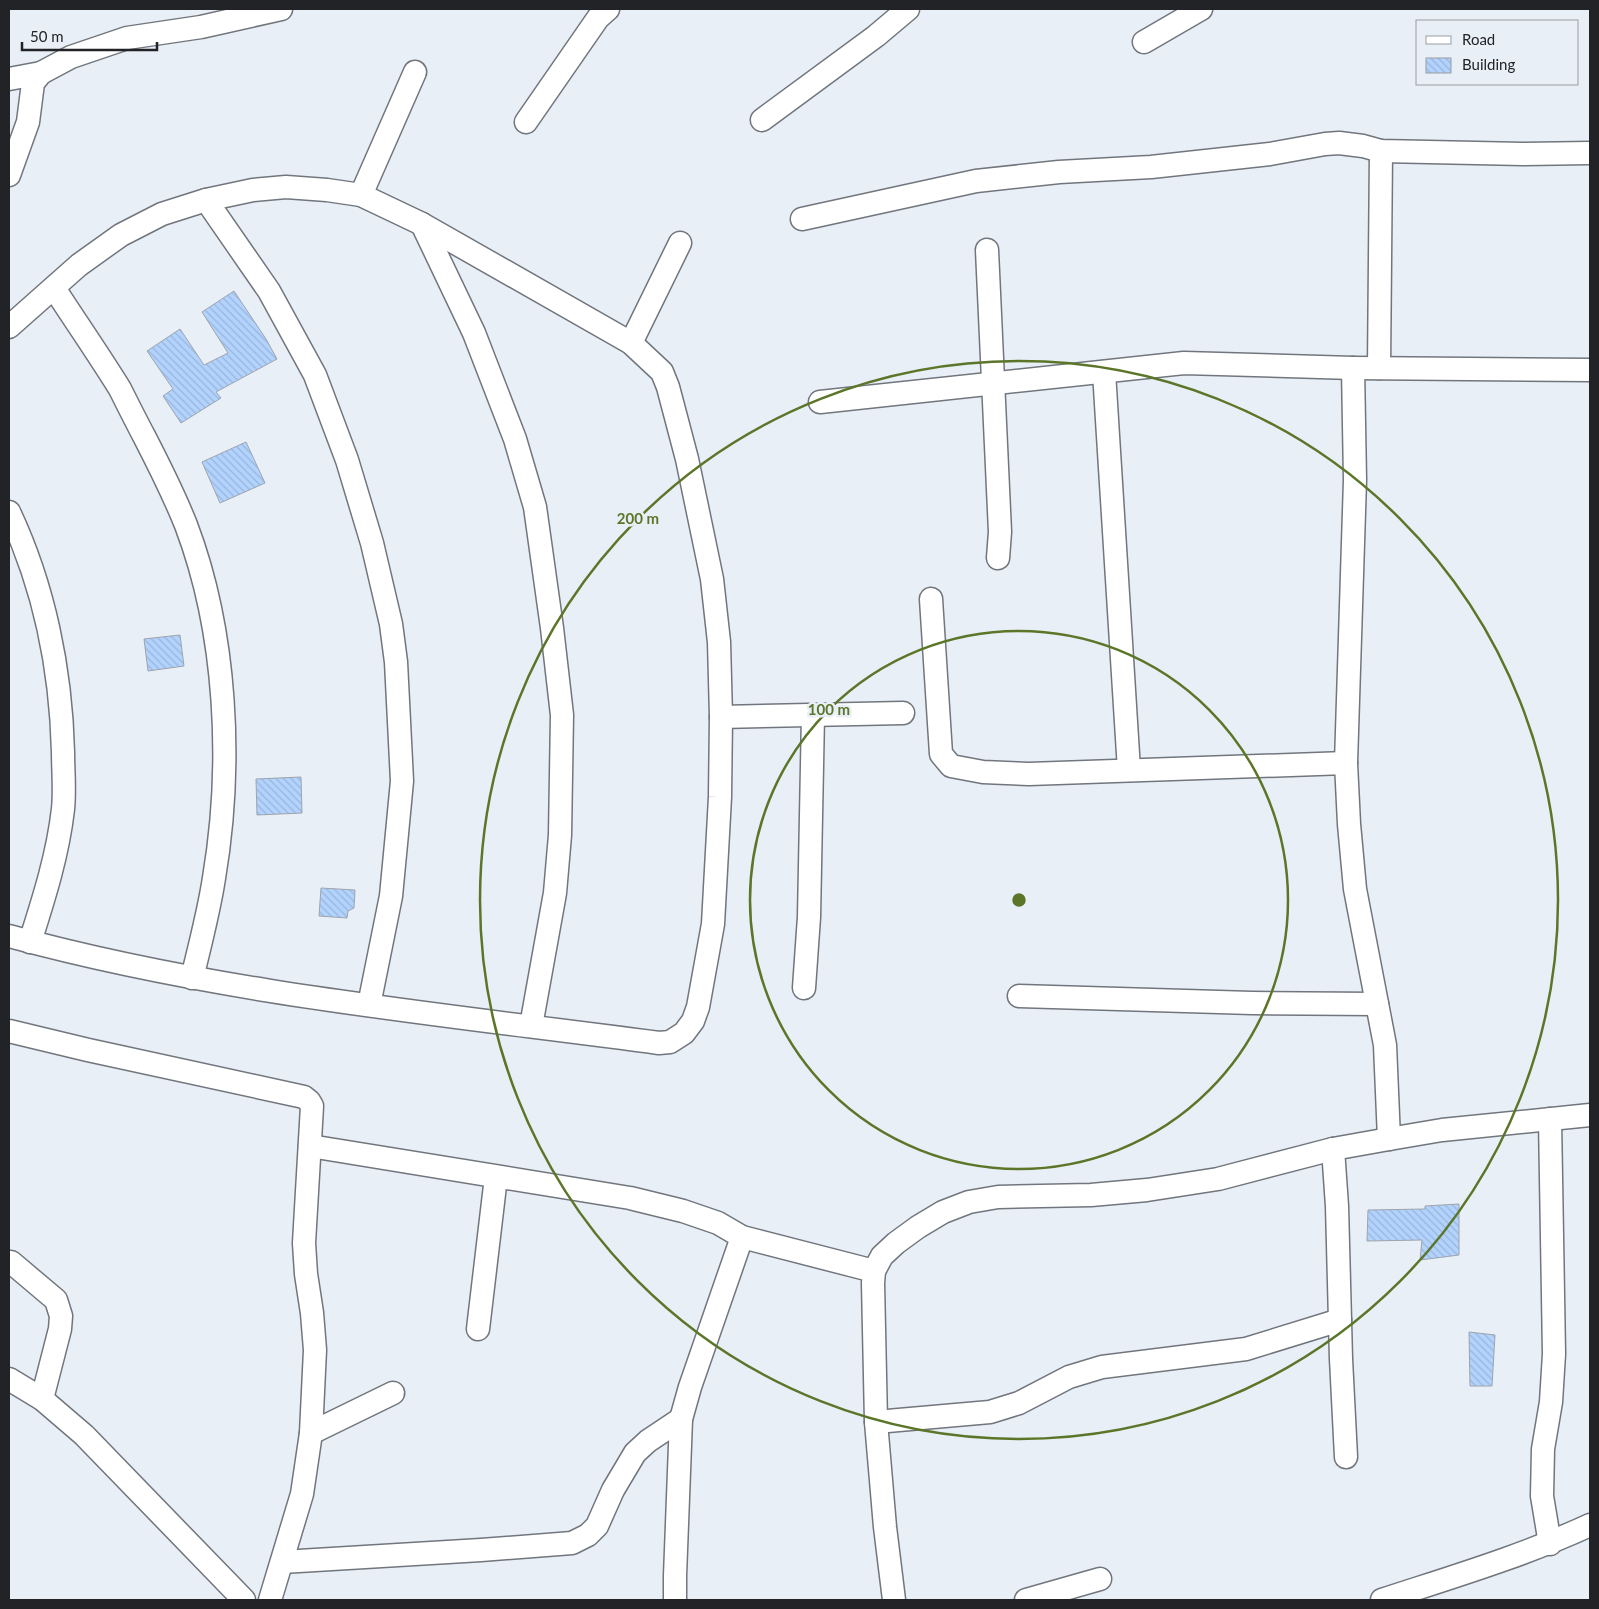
<svg xmlns="http://www.w3.org/2000/svg" width="1599" height="1609" font-family="Lato,sans-serif">
<style>
.building{fill:url(#building-back-hatch);stroke:#9ea4ac}
.lines{fill:none;stroke-linecap:round;stroke-linejoin:round}
.minor-casing{stroke:#71767d;stroke-width:25}
.minor{stroke:#fff;stroke-width:22}
.ring{fill:none;stroke:#5c7629;stroke-width:2.5}
.centre{fill:#5c7629;stroke:#e9eff7;stroke-width:2.5}
.ring-label{font-size:15px;text-anchor:middle;font-weight:bold;fill:#5c7629;stroke:#e9eff7;stroke-width:5;stroke-linejoin:round;paint-order:stroke}
</style>
<defs>
<pattern id="building-back-hatch" width="6" height="6" patternUnits="userSpaceOnUse" patternTransform="scale(1.25)"><rect width="6" height="6" fill="#b2d3fe"/><path d="M-1 5l2 2M0 0l6 6M5-1l2 2" fill="none" stroke="#99b5da"/></pattern>
</defs>
<rect width="100%" height="100%" fill="#e9eff7"/>
<!-- building -->
<g class="building">
<path d="M234,291l32,48 11,20 -61,33 5,6 -40,25 -18,-27 10,-7 -26,-38 33,-22 24,36 24,-12 -26,-41z"/>
<path d="M246,442l19,41 -45,20 -18,-41z"/>
<path d="M180,635l4,31 -36,5 -4,-32z"/>
<path d="M301,777l1,36 -45,2 -1,-36z"/>
<path d="M321,888l34,2 -1,18 -6,3 -1,7 -28,-2z"/>
<path d="M1459,1204v51l-39,5 2,-20 -55,1 1,-31 57,-1v-3z"/>
<path d="M1469,1332l26,3 -3,51h-22z"/>
</g>
<g class="lines">
<!-- minor casing -->
<g class="minor-casing">
<g id="minor">
<path d="M1144,42l57,-33"/>
<path d="M9,79l32,-6"/>
<path d="M762,120l114,-84 32,-27"/>
<path d="M526,122l72,-104 10,-9"/>
<path d="M9,175l19,-53 5,-39 8,-10 30,-16 56,-19 74,-11 80,-18"/>
<path d="M361,195l54,-123"/>
<path d="M206,200l63,91 46,84 32,85 25,83 19,81 5,38 6,119 -11,115 -22,109"/>
<path d="M802,219l174,-38 83,-9 92,-5 119,-13 55,-10 14,-1 24,3 18,5 142,3 67,-1"/>
<path d="M422,224l52,109 41,106 20,68 17,121 10,87 -2,120 -5,58 -24,133"/>
<path d="M987,250l13,282 -2,26"/>
<path d="M54,288c22,34 45,67 66,101 8,16 16,32 24,47 15,29 30,59 42,89 41,108 47,240 28,353 -5,33 -14,67 -22,100"/>
<path d="M9,327l70,-62 42,-30 41,-21 44,-14 47,-10 33,-3 41,3 34,5 61,29 209,119 31,29 6,15 19,72 25,120 7,63 2,75 -1,80 -7,127 -15,83 -5,14 -9,12 -14,9 -11,1c-217,-29 -438,-49 -650,-107"/>
<path d="M631,343l49,-100"/>
<path d="M1353,368l2,112 -9,283 3,61 6,65 30,156 4,94"/>
<path d="M1379,368l2,-217"/>
<path d="M1104,372l25,398"/>
<path d="M820,402l364,-39 169,5 237,2"/>
<path d="M9,512c35,74 52,158 54,240 0,18 2,38 0,57 -5,45 -19,89 -33,133"/>
<path d="M931,599l10,155 10,12 32,6 46,2 317,-11"/>
<path d="M721,717l182,-4"/>
<path d="M804,988l5,-71 4,-202"/>
<path d="M1019,996l233,7 125,1"/>
<path d="M9,1031l79,19 216,47 5,4 3,5 -8,137 2,31 6,39 3,37 -4,83 -9,61 -32,106"/>
<path d="M310,1146l320,52 53,13 35,12 24,14 132,34"/>
<path d="M1333,1149l4,57 4,153 5,98"/>
<path d="M11,1262l45,38 5,16 -1,13 -18,70"/>
<path d="M478,1329l18,-152"/>
<path d="M9,1379l33,20 42,36 160,165"/>
<path d="M876,1422l114,-10 29,-9 50,-26 33,-10 144,-18 94,-29"/>
<path d="M311,1433l82,-40"/>
<path d="M1550,1544l-8,-48 1,-47 8,-47 3,-48 -4,-235"/>
<path d="M282,1562l199,-12 91,-7 16,-8 9,-9 16,-36 22,-37 13,-12 33,-22"/>
<path d="M675,1600v-24l6,-157 9,-32 52,-150"/>
<path d="M894,1600l-9,-73 -9,-105 -3,-139 1,-12 8,-15 14,-13 22,-16 25,-15 26,-10 29,-5 93,-2 56,-5 71,-11 115,-30 56,-10 53,-9 148,-15"/>
<path d="M1026,1600l74,-21"/>
<path d="M1382,1600c70,-23 141,-44 208,-75"/>
</g>
</g>
<!-- minor -->
<use href="#minor" class="minor"/>
</g>
<!-- distance rings -->
<g class="ring">
<circle cx="1019" cy="900" r="269"/>
<circle cx="1019" cy="900" r="539"/>
</g>
<circle cx="1019" cy="900" r="8" class="centre"/>
<g class="ring-label">
<text x="638" y="524">200 m</text>
<text x="829" y="715">100 m</text>
</g>
<!-- border -->
<rect width="1599" height="1609" fill="none" stroke="#212326" stroke-width="20"/>
<!-- legend -->
<rect x="1416" y="20" width="162" height="65" fill="#e9eff7" stroke="#999da3"/>
<rect x="1426" y="36" width="25" height="8" fill="#ffffff" stroke="#999da3"/>
<text x="1462" y="45" font-size="15" fill="#212326">Road</text>
<rect x="1426" y="58" width="25" height="15" fill="url(#building-back-hatch)" stroke="#999da3"/>
<text x="1462" y="70" font-size="15" fill="#212326">Building</text>
<!-- scale -->
<path d="M22 42v8h135v-8" fill="none" stroke="#212326" stroke-width="2.5"/>
<text x="30" y="42" font-size="15" fill="#212326" stroke="#e9eff7" stroke-width="4" paint-order="stroke">50 m</text>
</svg>
